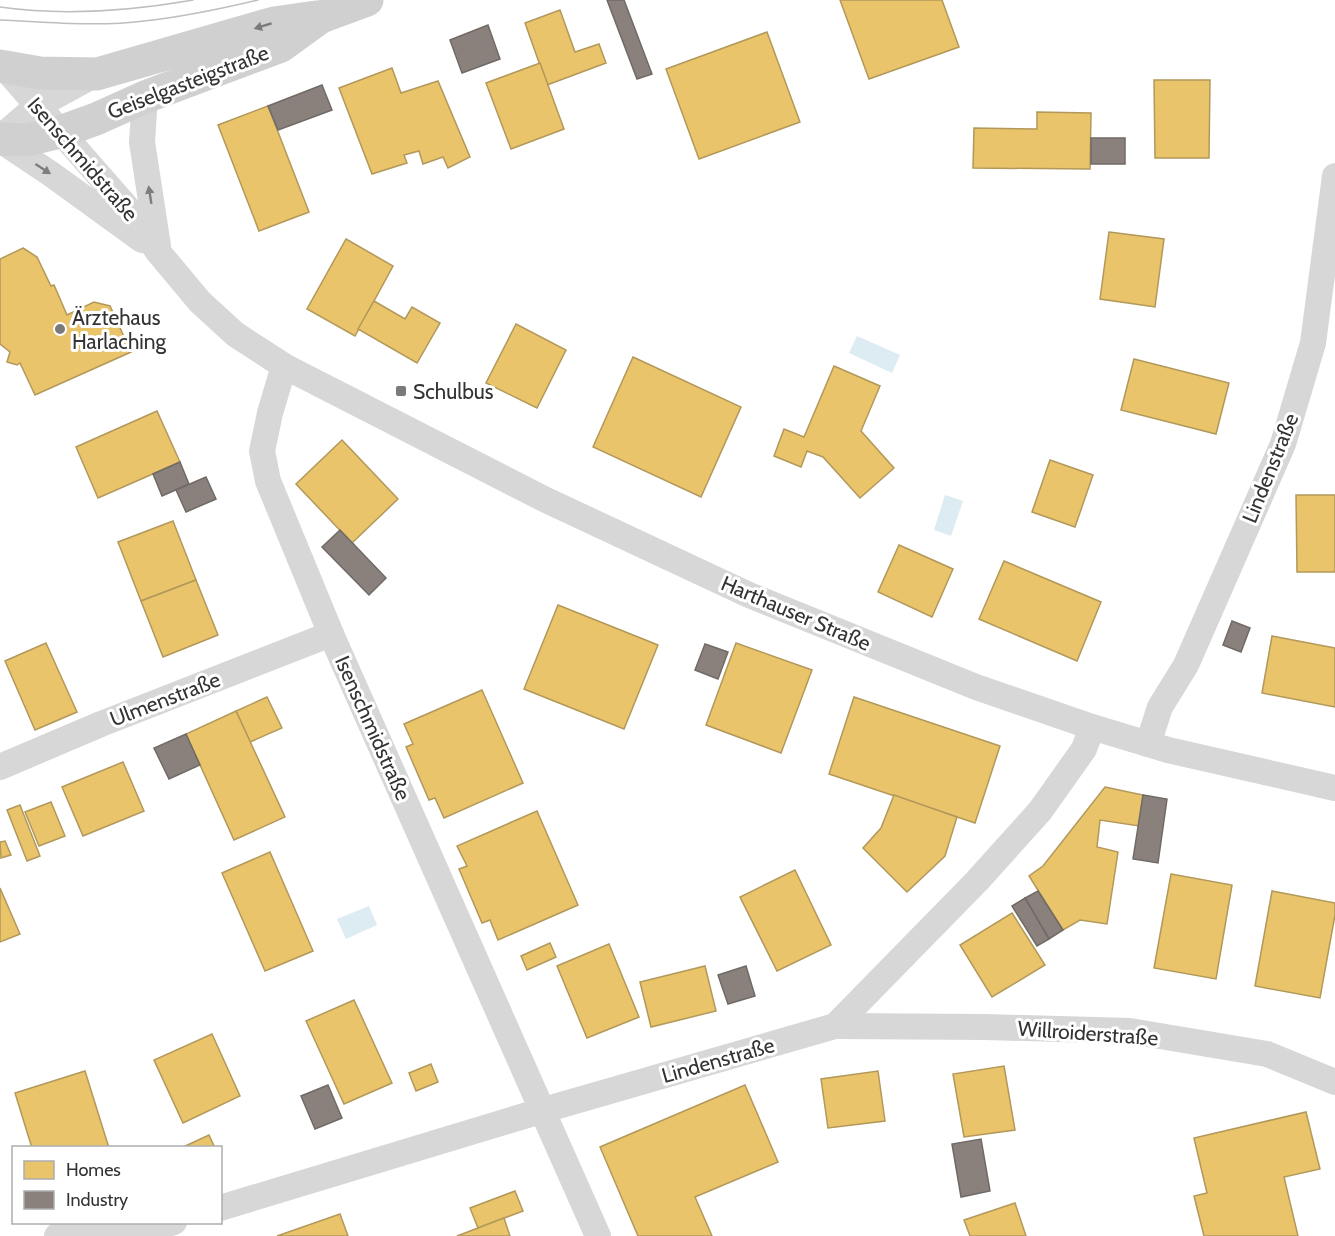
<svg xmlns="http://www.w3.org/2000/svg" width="1335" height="1236" font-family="Cabin,sans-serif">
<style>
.water{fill:#ddebf3}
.homes{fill:#e9c46a;stroke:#b2985a;stroke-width:1.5}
.industry{fill:#8a817c;stroke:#706a66;stroke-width:1.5}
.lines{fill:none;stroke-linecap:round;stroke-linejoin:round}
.minor{stroke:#d7d7d7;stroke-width:26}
.secondary{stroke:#d0d0d0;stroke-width:33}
.tram{stroke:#bebebe;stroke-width:1.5}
.oneway{fill:#7a7a7a}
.oneway2{fill:#7d7d7d}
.poi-dot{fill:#7a7a7a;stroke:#fff;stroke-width:2}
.labels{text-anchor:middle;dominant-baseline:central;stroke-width:6;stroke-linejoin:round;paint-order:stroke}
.street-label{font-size:21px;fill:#333;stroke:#fff}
.poi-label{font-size:21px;fill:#333;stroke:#fff;text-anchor:start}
</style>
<rect width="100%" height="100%" fill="#fff"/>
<!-- water -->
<g class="water">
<path d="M857,336l43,19 -8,18 -43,-20z"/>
<path d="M945,495l18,6 -12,35 -17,-6z"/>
<path d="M369,906l8,19 -31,14 -9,-20z"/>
</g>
<!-- homes -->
<g class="homes">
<path d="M840,0h102l17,47 -90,32z"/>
<path d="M560,10l15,42 24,-8 7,19 -59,22 -22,-62z"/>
<path d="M767,32l33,90 -101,37 -33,-90z"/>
<path d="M540,63l24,66 -53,20 -25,-66z"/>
<path d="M392,68l9,25 37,-12 32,76 -22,11 -5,-11 -20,7 -4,-13 -15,4 3,8 -35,11 -33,-86z"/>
<path d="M1154,80h56l-1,78h-54z"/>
<path d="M268,106l41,106 -50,19 -41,-106z"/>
<path d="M1037,112l54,1 -1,56 -117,-1 1,-40 63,1z"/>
<path d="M1109,232l55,7 -9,68 -55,-8z"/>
<path d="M346,239l47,27 -38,70 -48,-27z"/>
<path d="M23,248l14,9 14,29 3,-1 13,30 27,-13 16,4 21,46 -96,43 -15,-32 -3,2 -10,-3 3,-10 -10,-8v-85z"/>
<path d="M374,301l31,18 7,-12 28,16 -23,40 -59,-34z"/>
<path d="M516,324l50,26 -29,58 -51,-25z"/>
<path d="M633,357l108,50 -40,90 -108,-50z"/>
<path d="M1134,359l95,24 -13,51 -95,-24z"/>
<path d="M834,366l46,20 -19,45 33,37 -34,30 -37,-41 -16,-6 -6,16 -27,-11 10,-27 20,8z"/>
<path d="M157,411l23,51 -82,36 -22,-51z"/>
<path d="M342,440l56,59 -46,44 -56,-59z"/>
<path d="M1050,460l43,15 -18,52 -43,-15z"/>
<path d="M1296,495h39v77h-38z"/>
<path d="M173,521l23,59 -55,21 -23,-59z"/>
<path d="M899,545l54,24 -21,48 -54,-25z"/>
<path d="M1004,561l97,41 -24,59 -98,-42z"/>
<path d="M196,580l22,55 -55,22 -22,-56z"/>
<path d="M558,605l100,40 -34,84 -100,-40z"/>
<path d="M1272,636l63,12v59l-73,-14z"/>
<path d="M46,643l31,69 -42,18 -30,-69z"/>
<path d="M736,643l76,27 -31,83 -75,-28z"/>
<path d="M482,690l41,93 -79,35 -9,-20 -6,2 -23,-53 7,-3 -9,-20z"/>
<path d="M267,697l15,31 -32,14 -14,-31z"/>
<path d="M854,697l146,49 -25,77 -146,-49z"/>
<path d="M236,711l49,106 -51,23 -48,-106z"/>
<path d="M123,762l21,49 -61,25 -21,-49z"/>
<path d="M1105,787l38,8 -4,31 -39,-6 -3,27 21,5 -11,72 -27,-4 -17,10 -34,-54 14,-10z"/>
<path d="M894,795l63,22 -12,39 -38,36 -44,-44 18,-20z"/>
<path d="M51,802l14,34 -26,10 -14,-34z"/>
<path d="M20,805l20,51 -13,5 -20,-51z"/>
<path d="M537,811l41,94 -80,35 -8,-20 -8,3 -23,-54 8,-3 -10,-20z"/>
<path d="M5,841l6,14 -10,3 -1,-16z"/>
<path d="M270,852l43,99 -48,20 -43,-98z"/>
<path d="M795,870l36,75 -54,26 -37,-74z"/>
<path d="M1171,874l61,11 -16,94 -62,-11z"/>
<path d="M0,888l20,46 -20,8z"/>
<path d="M1272,891l63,12v12l-15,83 -65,-12z"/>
<path d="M1012,913l33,52 -53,32 -32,-52z"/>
<path d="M550,943l6,14 -29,13 -6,-14z"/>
<path d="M609,944l30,73 -52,21 -30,-72z"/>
<path d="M705,966l11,45 -65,16 -11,-45z"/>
<path d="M354,1000l38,83 -48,21 -38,-83z"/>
<path d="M212,1034l28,62 -57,27 -29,-63z"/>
<path d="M431,1064l7,18 -22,9 -7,-18z"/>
<path d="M1004,1066l11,64 -51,7 -11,-63z"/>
<path d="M85,1071l24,77h-77l-17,-55z"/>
<path d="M878,1071l7,50 -57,7 -7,-49z"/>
<path d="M745,1085l33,77 -83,35 17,39h-74l-38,-89z"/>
<path d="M1306,1112l14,57 -36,8 14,59h-94l-10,-40 13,-3 -13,-55z"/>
<path d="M209,1135l6,13h-34z"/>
<path d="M515,1191l8,20 -45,17 -8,-20z"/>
<path d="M1015,1203l11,33h-56l-6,-16z"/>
<path d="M340,1214l8,22h-71z"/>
<path d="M504,1218l6,18h-53l21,-8z"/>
</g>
<!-- industry -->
<g class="industry">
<path d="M607,0h17l28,74 -15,5z"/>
<path d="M488,25l12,34 -38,14 -12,-33z"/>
<path d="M322,85l10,25 -54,20 -10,-24z"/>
<rect x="1091" y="138" width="34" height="26"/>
<path d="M180,462l9,22 -27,12 -9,-22z"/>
<path d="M206,477l10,22 -30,13 -10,-22z"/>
<path d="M340,530l46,48 -17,17 -47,-48z"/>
<path d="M1232,621l18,7 -9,24 -18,-7z"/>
<path d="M705,644l23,8 -10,27 -23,-9z"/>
<path d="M186,734l14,31 -31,14 -15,-31z"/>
<path d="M1143,795l24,4 -9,64 -25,-4z"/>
<path d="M1038,891l25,39 -14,9 -24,-41z"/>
<path d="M1025,898l24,41 -12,7 -25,-40z"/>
<path d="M746,966l9,30 -27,8 -10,-29z"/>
<path d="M328,1085l14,33 -27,11 -14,-33z"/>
<path d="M981,1139l9,52 -29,6 -9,-53z"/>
</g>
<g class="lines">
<!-- minor -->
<g class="minor">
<path d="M4,67l126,144 29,42 41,49 35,32 49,32 262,134 203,95 227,92 116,40 76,23 167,38"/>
<path d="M145,97l-3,45 16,104"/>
<path d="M0,138l37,-32 59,-32"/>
<path d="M0,140l51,34 91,66"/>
<path d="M284,366l-14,47 -8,38 6,30 63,153 267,602"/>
<path d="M1148,744l12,-37 26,-42 97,-221 30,-101 22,-167"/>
<path d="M0,767l101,-43 230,-90"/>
<path d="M835,1026l150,1 145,4 137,23 68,28"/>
<path d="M220,1208l324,-98 291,-84 142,-145 63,-70 44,-62 8,-22"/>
<path d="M57,1236l25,-7 50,6 42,-13"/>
</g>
<!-- secondary -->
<g class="secondary">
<path d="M0,66l40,7 57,1 177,-51 42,-6"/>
<path d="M0,139l27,1 33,-8 36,-13 49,-22 136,-51 40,-29 46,-17"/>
</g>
<!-- tram -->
<g class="tram">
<path d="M0,7c63,9 130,4 193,-7"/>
<path d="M0,20c47,2 97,7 144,1 39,-4 76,-12 114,-21"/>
</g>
</g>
<!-- one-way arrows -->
<defs><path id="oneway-solid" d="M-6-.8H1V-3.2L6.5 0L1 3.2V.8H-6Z" transform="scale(1.5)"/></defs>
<use class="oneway" href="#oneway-solid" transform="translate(263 26) rotate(163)"/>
<g class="oneway2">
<use href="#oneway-solid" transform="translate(43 169) rotate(33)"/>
<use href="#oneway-solid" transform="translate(150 195) rotate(-99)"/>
</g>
<!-- markers -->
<g class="poi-dot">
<circle cx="60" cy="329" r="6"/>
<rect x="395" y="385" width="12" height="12" rx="3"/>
</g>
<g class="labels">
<!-- street labels -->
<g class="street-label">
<text transform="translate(188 82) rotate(-21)">Geiselgasteigstraße</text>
<text transform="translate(83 159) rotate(49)">Isenschmidstraße</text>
<text transform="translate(1270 468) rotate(-68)">Lindenstraße</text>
<text transform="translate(796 613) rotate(23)">Harthauser Straße</text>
<text transform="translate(165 699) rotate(-21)">Ulmenstraße</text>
<text transform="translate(373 728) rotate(66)">Isenschmidstraße</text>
<text transform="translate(1088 1033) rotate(4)">Willroiderstraße</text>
<text transform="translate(718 1060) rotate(-16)">Lindenstraße</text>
</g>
<!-- poi labels -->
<g class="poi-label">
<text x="72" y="317">Ärztehaus<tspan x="72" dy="24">Harlaching</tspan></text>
<text x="413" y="391">Schulbus</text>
</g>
</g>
<!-- legend -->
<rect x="12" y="1146" width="210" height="78" fill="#ffffff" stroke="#adadad" stroke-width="1.5"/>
<rect x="24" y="1161" width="30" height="18" fill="#e9c46a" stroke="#adadad" stroke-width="1.5"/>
<text x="66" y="1176" font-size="18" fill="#333333">Homes</text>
<rect x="24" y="1191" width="30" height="18" fill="#8a817c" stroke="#adadad" stroke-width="1.5"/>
<text x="66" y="1206" font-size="18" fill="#333333">Industry</text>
</svg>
